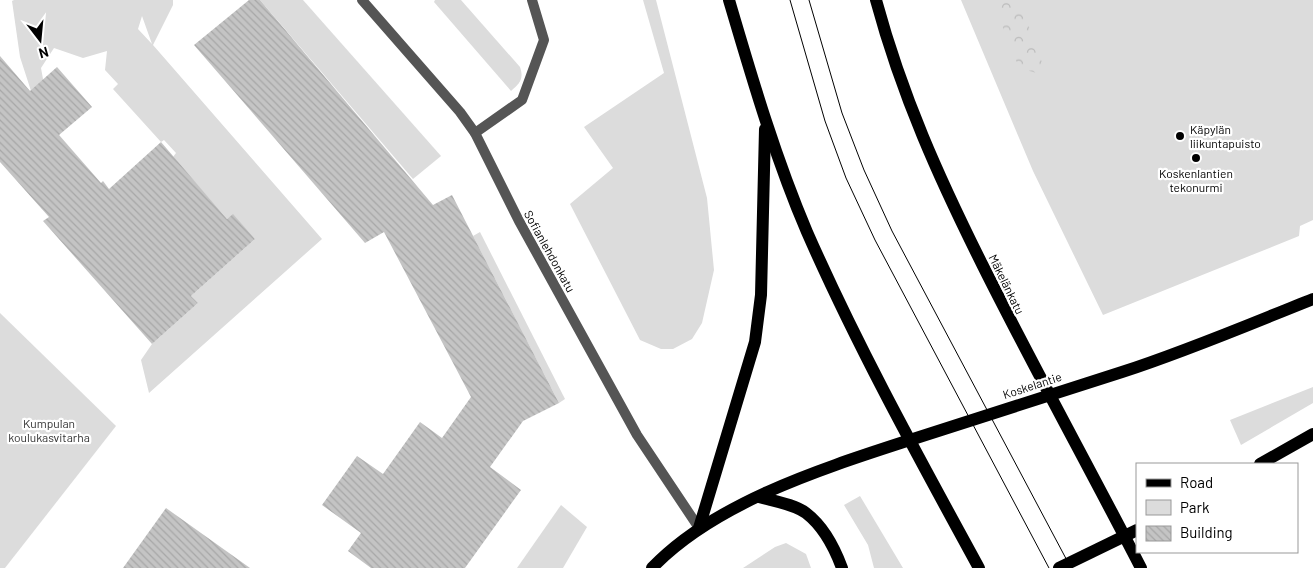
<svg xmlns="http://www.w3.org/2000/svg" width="1313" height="568" font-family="Barlow,sans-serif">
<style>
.green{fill:#dcdcdc;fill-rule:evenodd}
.forest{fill:url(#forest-crowns)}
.building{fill:url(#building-back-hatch)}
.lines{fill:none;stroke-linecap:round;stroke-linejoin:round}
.lane{stroke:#555;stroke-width:10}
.street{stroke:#555;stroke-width:10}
.primary{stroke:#000;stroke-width:12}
.tram{stroke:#000;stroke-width:1}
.poi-dot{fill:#000;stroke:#fff;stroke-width:2}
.labels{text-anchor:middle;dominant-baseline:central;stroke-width:4.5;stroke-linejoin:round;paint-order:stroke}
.poi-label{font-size:12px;fill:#000;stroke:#fff;text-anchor:start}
.street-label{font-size:12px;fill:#000;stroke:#fff}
.park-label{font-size:12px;fill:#333;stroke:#fff}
</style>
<defs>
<pattern id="forest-crowns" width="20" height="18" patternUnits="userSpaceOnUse" patternTransform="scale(1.25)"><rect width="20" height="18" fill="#dcdcdc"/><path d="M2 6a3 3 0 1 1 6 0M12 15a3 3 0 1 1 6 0" fill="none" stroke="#bbb"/></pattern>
<pattern id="building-back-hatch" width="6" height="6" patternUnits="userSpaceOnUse" patternTransform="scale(1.25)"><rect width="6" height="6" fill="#c4c4c4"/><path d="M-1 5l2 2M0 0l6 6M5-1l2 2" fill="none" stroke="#a7a7a7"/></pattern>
</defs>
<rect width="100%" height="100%" fill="#fff"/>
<!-- green -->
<g class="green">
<path d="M14,0h159v5l-20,40 169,194 -173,154 -8,-33 11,-16 46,-41 -7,-7 64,-57 -22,-24 -6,4 -54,-62 3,-4 -12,-13 -3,2 -48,-53 5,-5 -13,-14 2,-19 -24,7 -29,-10 -13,20 2,11 8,10 -19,5 -12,-37 -8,-56zM142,16l10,28 -14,-15z"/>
<path d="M260,0h43l138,156 -28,23z"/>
<path d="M435,0h26l59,67c4,12 0,16 -9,24l-77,-89z"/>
<path d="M643,0h13l51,198 7,72 -12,53 -10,16 -19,10h-12l-21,-9 -70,-136 43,-36 -29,-41 80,-54z"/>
<path d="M961,0h352v220l-13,6 -1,10 -196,79 -70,-144z"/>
<path d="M480,232l85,167 -6,4 -86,-167z"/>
<path d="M0,313l116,113 -111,142h-5z"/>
<path d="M1313,387v16l-72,42 -11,-25z"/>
<path d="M860,496l43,72h-29l-6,-23 -24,-40z"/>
<path d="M561,505l26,22 -24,41h-46z"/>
<path d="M786,543l20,11 5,14h-68l32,-21z"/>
</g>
<!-- forest -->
<path class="forest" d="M992,0h27l28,76 -28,-8z"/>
<!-- building -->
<g class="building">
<path d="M249,0h11l173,205 19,-10 107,208 -36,18 -33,46 31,23 -56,78h-94l-23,-17 13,-18 -39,-28 35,-49 26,18 37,-52 22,16 29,-41 -87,-165 -19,11 -171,-198z"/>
<path d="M0,56l30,35 27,-24 35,40 -33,28 42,48 2,-2 6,8 52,-47 66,77 6,-5 22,25 -64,57 7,7 -46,41 -109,-123 6,-4 -49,-55z"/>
<path d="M166,508l84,60h-127z"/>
</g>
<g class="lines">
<!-- lane -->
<path class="lane" d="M475,133l47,-33 22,-60 -12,-40"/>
<!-- street -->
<path class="street" d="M362,0l98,112 15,21 44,88 118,214 62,93"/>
<!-- primary -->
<g class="primary">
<path d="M729,0c23,78 46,157 78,232 51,116 112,226 172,336"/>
<path d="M876,0c26,96 63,178 107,266 51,102 106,201 158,302"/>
<path d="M1260,464l53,-30"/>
<path d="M759,497c14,4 35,7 47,16 17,13 29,36 36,55"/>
<path d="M699,528l56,-186 6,-47 4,-166"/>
<path d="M652,568c63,-66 172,-100 258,-128 71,-23 142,-45 212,-68 65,-21 128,-48 191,-73"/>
<path d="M1059,568l78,-38"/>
</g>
<!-- tram -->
<g class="tram">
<path d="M790,0l35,121 21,57 29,62 174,328"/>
<path d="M809,0l33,113 22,57 28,61 179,337"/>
</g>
</g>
<!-- markers -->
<g class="poi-dot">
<circle cx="1180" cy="136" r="5"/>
<circle cx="1196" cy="158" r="5"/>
</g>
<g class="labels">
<!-- poi labels -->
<g class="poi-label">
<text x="1190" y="129">Käpylän<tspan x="1190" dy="14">liikuntapuisto</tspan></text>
<text x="1196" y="173" text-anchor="middle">Koskenlantien<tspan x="1196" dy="14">tekonurmi</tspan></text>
</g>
<!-- street labels -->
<g class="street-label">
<text transform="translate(550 251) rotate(61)">Sofianlehdonkatu</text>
<text transform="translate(1007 284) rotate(64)">Mäkelänkatu</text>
<text transform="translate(1032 385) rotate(-18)">Koskelantie</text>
</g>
<!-- park labels -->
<g class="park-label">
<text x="49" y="423">Kumpulan<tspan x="49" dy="14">koulukasvitarha</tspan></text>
</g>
</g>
<!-- legend -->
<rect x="1136" y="463" width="162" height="90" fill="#ffffff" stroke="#999999"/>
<rect x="1146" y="479" width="25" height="8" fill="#000000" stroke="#999999"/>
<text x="1180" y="488" font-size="15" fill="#000000">Road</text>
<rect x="1146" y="500" width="25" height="15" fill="#dcdcdc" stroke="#999999"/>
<text x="1180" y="513" font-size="15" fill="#000000">Park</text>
<rect x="1146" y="526" width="25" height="15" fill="url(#building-back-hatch)" stroke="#999999"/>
<text x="1180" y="538" font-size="15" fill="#000000">Building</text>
<!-- north arrow -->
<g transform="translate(40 40) rotate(164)" stroke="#ffffff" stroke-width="4" paint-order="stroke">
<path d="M0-4L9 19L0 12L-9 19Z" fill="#000000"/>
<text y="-8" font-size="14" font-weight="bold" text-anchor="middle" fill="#000000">N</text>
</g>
</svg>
